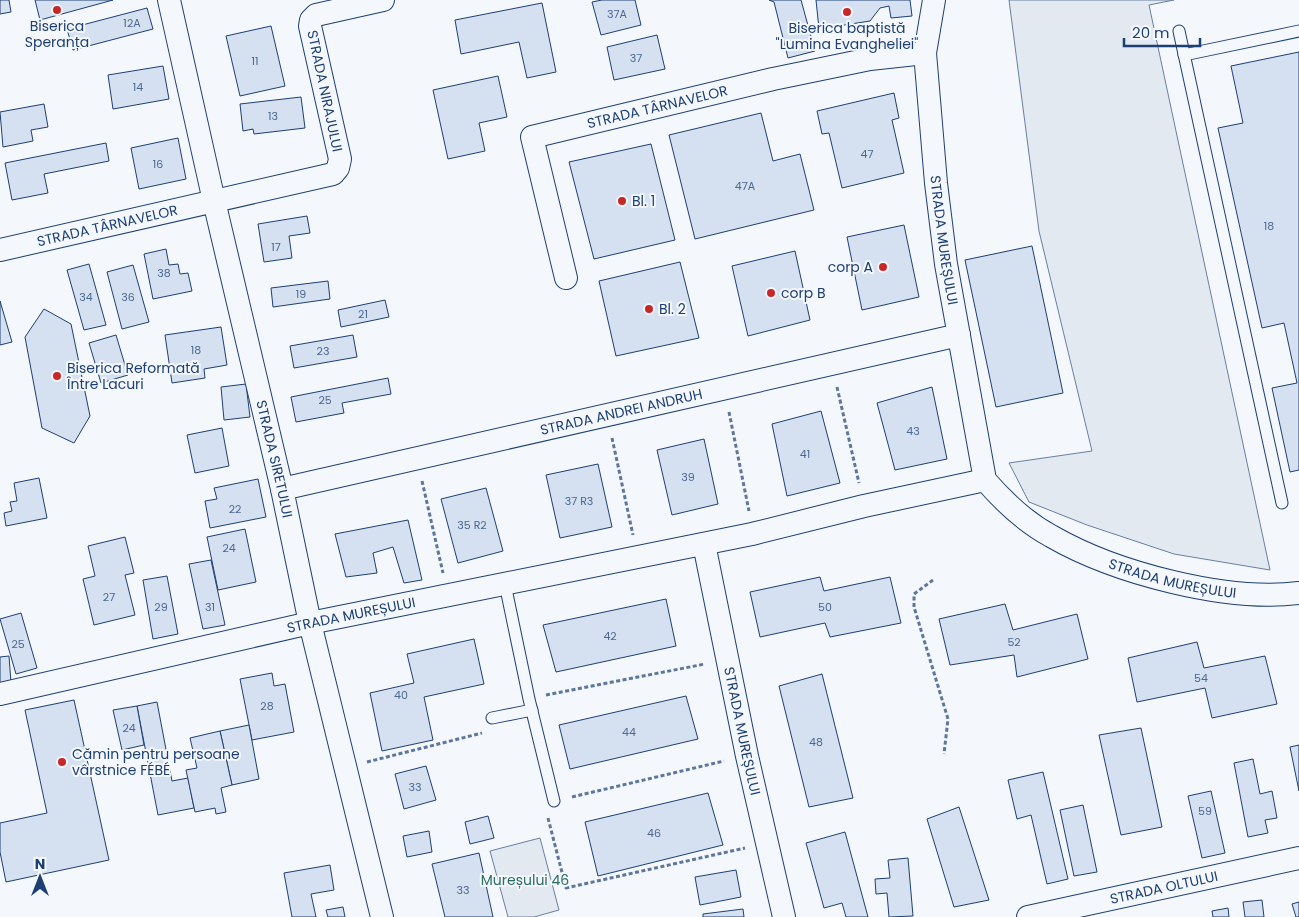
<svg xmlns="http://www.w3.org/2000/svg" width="1299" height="917" font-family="Poppins,sans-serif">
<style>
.green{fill:#e3e9f0;stroke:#687fa3}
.building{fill:#d5e0f0;stroke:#1d3f73}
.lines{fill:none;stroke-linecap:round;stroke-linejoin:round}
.service-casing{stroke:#1d3f73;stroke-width:13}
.minor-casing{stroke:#1d3f73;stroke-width:24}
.path{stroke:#5e769c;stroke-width:3;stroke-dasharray:4 2.5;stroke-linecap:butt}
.service{stroke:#f4f7fb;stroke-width:11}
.minor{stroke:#f4f7fb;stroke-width:22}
.poi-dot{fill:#c62828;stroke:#f4f7fb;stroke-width:2}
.labels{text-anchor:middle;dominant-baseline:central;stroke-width:4;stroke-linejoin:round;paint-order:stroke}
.number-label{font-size:11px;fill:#4b6792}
.poi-label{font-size:14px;fill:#1d3f73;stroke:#f4f7fb;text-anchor:start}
.street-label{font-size:14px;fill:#1d3f73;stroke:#f4f7fb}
.park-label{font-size:14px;fill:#2c6c60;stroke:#f4f7fb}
</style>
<rect width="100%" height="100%" fill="#f4f7fb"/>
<!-- green -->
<g class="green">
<path d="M1009,0h165l-25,5 121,565 -96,-16 -87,-29 -58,-23 -20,-39 83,-12 -53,-220z"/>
<path d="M540,838l19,72 -25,7h-26l-18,-66z"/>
</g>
<!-- building -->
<g class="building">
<path d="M0,0h9l2,12 -11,2z"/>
<path d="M35,0h78l-73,20z"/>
<path d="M602,0h33l6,25 -40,10 -9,-33z"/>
<path d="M769,0h32l14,51 -27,7 -14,-56z"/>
<path d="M816,0h94l2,16 -21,2 -2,-12 -9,2 -10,13 -51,8z"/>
<path d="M542,3l14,69 -29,6 -8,-36 -58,12 -6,-34z"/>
<path d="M147,8l6,21 -80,21 -6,-21z"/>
<path d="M271,26l14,60 -45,10 -14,-60z"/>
<path d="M657,35l8,34 -51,11 -7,-33z"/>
<path d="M1299,52v418l-9,2 -18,-84 25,-5 -13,-60 -22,5 -44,-200 25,-5 -12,-57z"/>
<path d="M163,66l6,33 -56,10 -5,-34z"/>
<path d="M498,76l9,41 -28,6 6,28 -37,8 -15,-69z"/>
<path d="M894,93l5,25 -7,2 12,53 -62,15 -13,-55 -7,1 -5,-23z"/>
<path d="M301,97l4,31 -51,6 -1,-5 -10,2 -3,-27z"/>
<path d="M44,104l4,23 -17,3 2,11 -30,6 -3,-35z"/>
<path d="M761,113l12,48 27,-7 14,56 -119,29 -26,-104z"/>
<path d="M178,138l8,41 -47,10 -8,-41z"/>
<path d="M106,143l3,18 -65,13 4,19 -36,7 -7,-37z"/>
<path d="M651,144l24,96 -81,19 -25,-97z"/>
<path d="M307,216l3,17 -21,3 3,22 -28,4 -6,-38z"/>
<path d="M904,225l15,72 -57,13 -15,-73z"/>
<path d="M1032,246l31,147 -67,14 -31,-147z"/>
<path d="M166,249l3,16 9,-1 2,10 8,-1 4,18 -39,8 -9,-45z"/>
<path d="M795,251l15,69 -62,16 -16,-70z"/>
<path d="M680,262l19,76 -83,18 -17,-75z"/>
<path d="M89,264l17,61 -22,5 -17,-60z"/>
<path d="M133,265l16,57 -27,7 -15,-57z"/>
<path d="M328,281l2,18 -57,8 -2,-19z"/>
<path d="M385,300l4,17 -48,10 -3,-17z"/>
<path d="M0,301l12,41 -12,3z"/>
<path d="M44,309l27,15 19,92 -16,27 -32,-15 -17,-91z"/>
<path d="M221,327l6,38 -23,4 1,9 -33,5 -7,-48z"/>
<path d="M116,335l12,40 -27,8 -12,-40z"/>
<path d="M353,335l4,22 -63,11 -4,-22z"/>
<path d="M388,378l3,16 -49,9 2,10 -48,9 -5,-25z"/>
<path d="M246,384l4,33 -26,3 -3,-33z"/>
<path d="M932,387l15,72 -52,11 -18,-67z"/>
<path d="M821,411l19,72 -53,13 -15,-72z"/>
<path d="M222,428l7,38 -34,7 -8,-38z"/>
<path d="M704,439l14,65 -46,11 -15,-65z"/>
<path d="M598,464l14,63 -52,11 -14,-63z"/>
<path d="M39,478l8,40 -41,8 -2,-13 8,-2 -2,-9 7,-1 -3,-18z"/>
<path d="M258,479l8,38 -56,11 -5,-27 12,-2 -3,-11z"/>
<path d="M486,488l17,63 -45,12 -17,-64z"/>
<path d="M408,520l14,60 -18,3 -11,-36 -20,6 4,20 -31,4 -11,-43z"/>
<path d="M245,529l11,53 -38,8 -11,-53z"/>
<path d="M125,537l9,36 -9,2 10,40 -41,10 -11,-46 12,-3 -7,-30z"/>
<path d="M211,560l14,65 -22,4 -14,-65z"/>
<path d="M167,576l11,58 -25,5 -10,-59z"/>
<path d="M820,577l4,14 66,-14 11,46 -71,14 -5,-14 -65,14 -10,-45z"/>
<path d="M666,599l10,47 -120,26 -13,-47z"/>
<path d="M1005,604l8,26 64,-16 11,45 -71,18 -3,-22 -64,10 -11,-46z"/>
<path d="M21,613l16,55 -21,6 -16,-55z"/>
<path d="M474,639l10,45 -60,13 9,43 -51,11 -12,-58 44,-10 -7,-29z"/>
<path d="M1197,642l7,26 61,-12 12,48 -65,14 -7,-30 -68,14 -9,-44z"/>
<path d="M9,656l2,27 -11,1v-27z"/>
<path d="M272,673l2,13 11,-2 9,48 -42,8 -12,-61z"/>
<path d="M822,674l31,124 -44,9 -30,-121z"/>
<path d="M686,696l12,43 -128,30 -11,-44z"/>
<path d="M74,700l35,160 -103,22 -6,-30v-29l47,-10 -22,-103z"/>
<path d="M157,702l15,79 16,-3 6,30 -36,7 -21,-109z"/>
<path d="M137,706l7,39 -22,5 -9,-40z"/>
<path d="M249,725l10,54 -27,6 -12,-54z"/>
<path d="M1141,728l21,99 -41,8 -22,-100z"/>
<path d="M220,731l12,54 -11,3 5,24 -10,2 -1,-6 -20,4 -9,-42 11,-2 -7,-30z"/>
<path d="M1299,745v46l-9,-44z"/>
<path d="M1253,759l7,35 12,-3 5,27 -12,2 3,13 -20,4 -14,-74z"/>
<path d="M426,766l10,34 -32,9 -9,-35z"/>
<path d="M1043,772l25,107 -21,5 -16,-69 -14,4 -9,-39z"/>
<path d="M1211,791l14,62 -23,5 -14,-62z"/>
<path d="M708,793l15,52 -125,31 -13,-54z"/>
<path d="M1083,805l14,67 -23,4 -14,-66z"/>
<path d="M959,807l30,93 -35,7 -27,-88z"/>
<path d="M488,816l6,22 -24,6 -5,-22z"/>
<path d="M429,831l3,21 -25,5 -4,-21z"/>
<path d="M845,832l23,85h-22l-4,-14 -18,5 -18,-65z"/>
<path d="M479,853l14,64h-48l-13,-53z"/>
<path d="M908,858l5,58 -24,1 -2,-24 -11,1 -1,-15 15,-1 -2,-18z"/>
<path d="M330,865l4,25 -23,4 5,23h-24l-8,-44z"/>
<path d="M736,870l5,27 -41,8 -5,-28z"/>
<path d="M1262,900l2,17h-19l-2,-15z"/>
<path d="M1299,902v15h-3l-4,-13z"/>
<path d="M343,907l2,10h-17l-2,-7z"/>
<path d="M1228,908l1,9h-16l-1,-6z"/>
<path d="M743,909l1,8h-41v-3z"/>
</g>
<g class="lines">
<!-- service casing -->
<g class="service-casing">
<g id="service">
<path d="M1179,31l103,472"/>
<path d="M1184,55l115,-24"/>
<path d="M505,584l24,115 25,102"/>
<path d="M492,718l40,-8"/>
</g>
</g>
<!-- minor casing -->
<g class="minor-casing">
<g id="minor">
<path id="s1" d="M169,0l45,201 68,288 28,134 72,294"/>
<path id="s2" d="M934,0l-9,53 11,130 10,81 39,216c19,22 40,42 66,56 64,37 175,66 248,57"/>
<path id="s3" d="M0,250l333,-76 5,-6 2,-9 -30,-133 1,-6 5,-5 67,-15"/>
<path id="s4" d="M566,278l-34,-141 241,-58 97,-20 55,-6"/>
<path id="s5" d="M282,489l677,-154"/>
<path id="s6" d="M704,544l43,212 37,161"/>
<path id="s7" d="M0,694l310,-71 442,-89 112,-28 121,-26"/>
<path id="s8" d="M1028,917l271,-59"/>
</g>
</g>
<!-- path -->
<g class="path">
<path d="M837,387l22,96"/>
<path d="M729,412l20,99"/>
<path d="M612,438l21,97"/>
<path d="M422,481l21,92"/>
<path d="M933,580l-19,14v13l34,112 -4,35"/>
<path d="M546,695l159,-31"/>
<path d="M367,762l115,-29"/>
<path d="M572,797l152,-36"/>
<path d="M548,818l18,70 179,-40"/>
</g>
<!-- service -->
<use href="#service" class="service"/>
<!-- minor -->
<use href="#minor" class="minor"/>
</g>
<!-- markers -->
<g class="poi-dot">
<circle cx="57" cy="10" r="5"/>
<circle cx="847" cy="12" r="5"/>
<circle cx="622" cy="201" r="5"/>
<circle cx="883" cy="267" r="5"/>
<circle cx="771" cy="293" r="5"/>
<circle cx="649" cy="309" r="5"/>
<circle cx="57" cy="376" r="5"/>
<circle cx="62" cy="762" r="5"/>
</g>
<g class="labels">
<!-- number labels -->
<g class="number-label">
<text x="617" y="14">37A</text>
<text x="132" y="23">12A</text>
<text x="636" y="58">37</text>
<text x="255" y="61">11</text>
<text x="138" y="87">14</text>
<text x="273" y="116">13</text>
<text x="867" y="154">47</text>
<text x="158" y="164">16</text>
<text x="745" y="186">47A</text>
<text x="1269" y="226">18</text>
<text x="276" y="247">17</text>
<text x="164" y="273">38</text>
<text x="301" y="294">19</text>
<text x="86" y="297">34</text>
<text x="128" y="297">36</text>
<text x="363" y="314">21</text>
<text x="196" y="350">18</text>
<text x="323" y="351">23</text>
<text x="325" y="400">25</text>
<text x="913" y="431">43</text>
<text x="805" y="454">41</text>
<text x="688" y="477">39</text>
<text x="579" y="501">37 R3</text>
<text x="235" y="509">22</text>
<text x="472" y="525">35 R2</text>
<text x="229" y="548">24</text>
<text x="109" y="597">27</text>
<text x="161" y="607">29</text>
<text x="210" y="607">31</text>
<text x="825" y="607">50</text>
<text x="610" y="636">42</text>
<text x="1014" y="642">52</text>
<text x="18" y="644">25</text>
<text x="1201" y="678">54</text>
<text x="401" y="695">40</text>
<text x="267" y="706">28</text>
<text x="129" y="728">24</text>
<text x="629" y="732">44</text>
<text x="816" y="742">48</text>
<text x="415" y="787">33</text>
<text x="1205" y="811">59</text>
<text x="654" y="833">46</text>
<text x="463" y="890">33</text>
</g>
<!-- poi labels -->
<g class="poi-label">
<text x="57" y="26" text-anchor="middle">Biserica<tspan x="57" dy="16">Speranța</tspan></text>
<text x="847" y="28" text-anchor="middle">Biserica baptistă<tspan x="847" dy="16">"Lumina Evangheliei"</tspan></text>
<text x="632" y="201">Bl. 1</text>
<text x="873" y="267" text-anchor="end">corp A</text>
<text x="781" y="293">corp B</text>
<text x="659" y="309">Bl. 2</text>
<text x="67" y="368">Biserica Reformată<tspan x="67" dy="16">Între Lacuri</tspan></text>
<text x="72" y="754">Cămin pentru persoane<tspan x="72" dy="16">vârstnice FÉBÉ</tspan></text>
</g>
<!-- street labels -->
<g class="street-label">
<text transform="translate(325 91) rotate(78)">STRADA NIRAJULUI</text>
<text stroke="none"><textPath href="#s4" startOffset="274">STRADA TÂRNAVELOR</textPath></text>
<text stroke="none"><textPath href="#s3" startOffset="110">STRADA TÂRNAVELOR</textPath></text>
<text stroke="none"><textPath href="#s2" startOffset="242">STRADA MUREȘULUI</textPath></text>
<text stroke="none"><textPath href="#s5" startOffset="348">STRADA ANDREI ANDRUH</textPath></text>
<text stroke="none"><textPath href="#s1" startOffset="471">STRADA SIRETULUI</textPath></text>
<text stroke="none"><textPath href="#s2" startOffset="702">STRADA MUREȘULUI</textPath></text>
<text stroke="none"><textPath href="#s7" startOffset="360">STRADA MUREȘULUI</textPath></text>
<text stroke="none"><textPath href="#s6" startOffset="191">STRADA MUREȘULUI</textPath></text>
<text stroke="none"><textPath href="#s8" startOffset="139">STRADA OLTULUI</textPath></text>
</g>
<!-- park labels -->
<g class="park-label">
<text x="525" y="880">Mureșului 46</text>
</g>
</g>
<!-- north arrow -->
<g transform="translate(40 877)" stroke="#f4f7fb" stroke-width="4" paint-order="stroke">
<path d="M0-4L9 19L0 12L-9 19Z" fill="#1d3f73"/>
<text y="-8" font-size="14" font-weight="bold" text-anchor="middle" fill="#1d3f73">N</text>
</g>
<!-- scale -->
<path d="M1124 38v8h76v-8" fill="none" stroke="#1d3f73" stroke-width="2.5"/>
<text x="1132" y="38" font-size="15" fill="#1d3f73" stroke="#f4f7fb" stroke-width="4" paint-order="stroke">20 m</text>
</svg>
